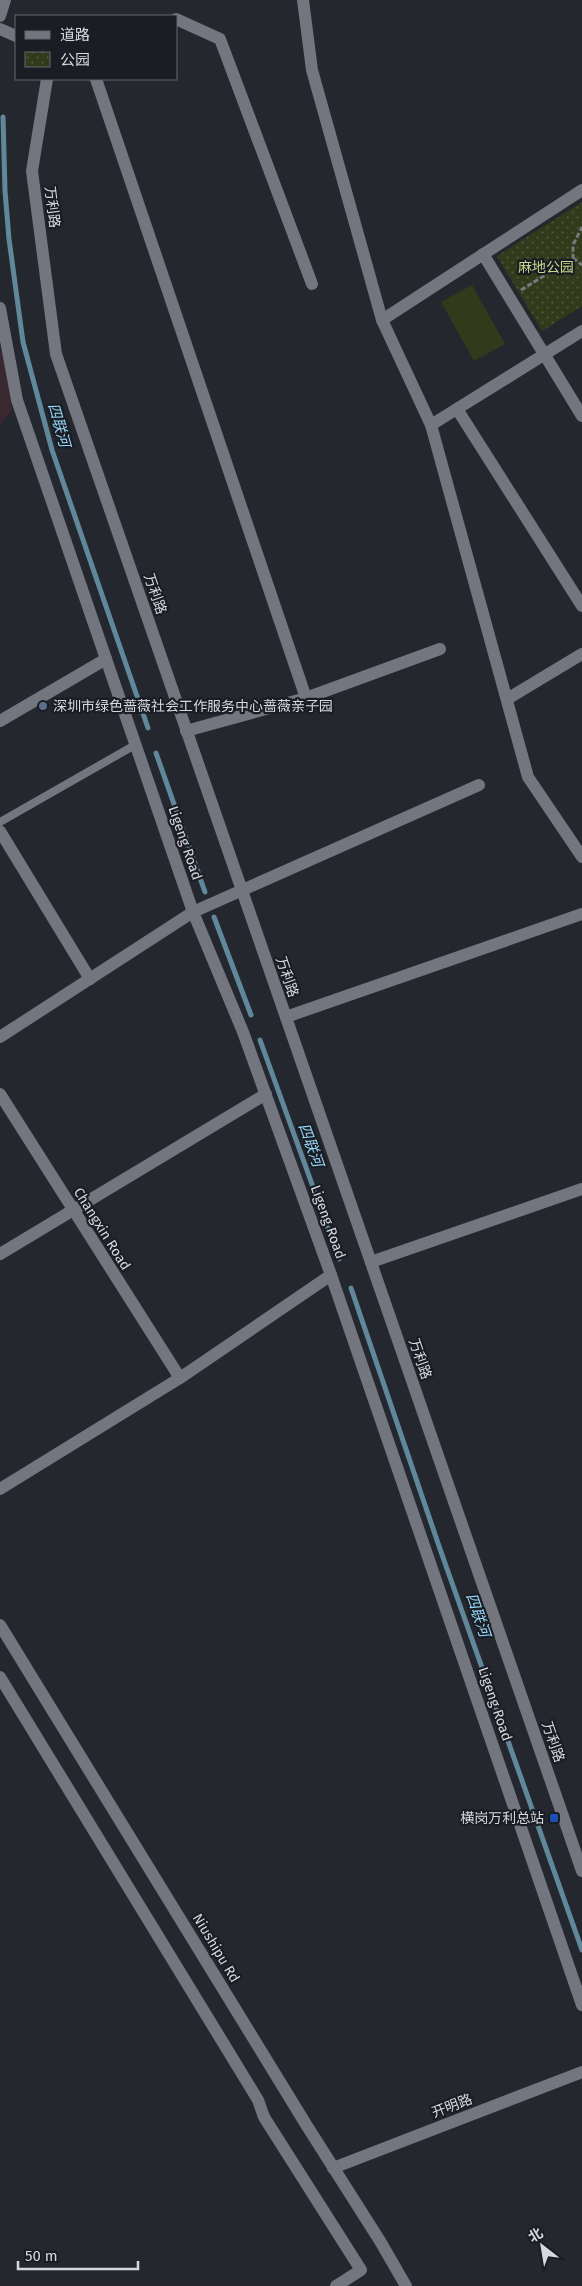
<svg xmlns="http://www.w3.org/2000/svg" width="582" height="2286" font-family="'Fira Sans','Noto Sans SC',sans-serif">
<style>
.education{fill:#3a2831}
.grass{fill:#33391b}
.park{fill:url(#park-dots)}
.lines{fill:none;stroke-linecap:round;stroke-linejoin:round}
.stream{stroke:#60889a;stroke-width:5}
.path{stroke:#797a81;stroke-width:3;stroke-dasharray:5 2.5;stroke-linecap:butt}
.service{stroke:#73757f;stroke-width:8}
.minor{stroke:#73757f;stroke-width:12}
.tertiary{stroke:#73757f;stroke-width:12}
.secondary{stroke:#73757f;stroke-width:12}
.service-dot{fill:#5c6f8a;stroke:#1b1d25;stroke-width:2}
.transit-dot{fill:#1a4fb4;stroke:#1b1d25;stroke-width:2}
.labels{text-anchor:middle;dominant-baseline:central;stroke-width:4.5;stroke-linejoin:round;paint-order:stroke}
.street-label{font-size:14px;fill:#d7d8de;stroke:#1b1d25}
.park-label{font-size:14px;fill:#c4d488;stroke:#1b1d25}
.poi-label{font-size:14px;fill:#d7d8de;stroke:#1b1d25;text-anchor:start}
.water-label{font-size:15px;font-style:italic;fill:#95d7f7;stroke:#1b1d25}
</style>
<defs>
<pattern id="park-dots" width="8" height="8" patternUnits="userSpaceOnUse" patternTransform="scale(1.25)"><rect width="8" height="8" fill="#33391b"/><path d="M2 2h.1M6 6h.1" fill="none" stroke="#50553c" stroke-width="1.8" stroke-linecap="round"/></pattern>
</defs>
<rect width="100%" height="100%" fill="#25272f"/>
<!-- education -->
<path class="education" d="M0,351l3,1 9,58 -12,15z"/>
<!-- grass -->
<path class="grass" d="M472,285l33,59 -31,17 -33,-59z"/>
<!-- park -->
<path class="park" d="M582,202v104l-40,25 -45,-75z"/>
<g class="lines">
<!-- stream -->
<g class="stream">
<path d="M3,117l2,74 4,48 14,103 29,108 96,278"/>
<path d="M156,753l49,139"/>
<path d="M214,917l37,98"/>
<path d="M260,1040l79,219"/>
<path d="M351,1288l89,261 142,401"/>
</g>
<!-- path -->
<g class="path">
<path d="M573,258l9,7"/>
<path d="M521,290l52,-32v-13l9,-18"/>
</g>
<!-- service -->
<path class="service" d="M0,822l135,-77"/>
<!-- minor -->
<g class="minor">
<path d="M303,0l9,70 70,250 49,105 97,352 54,80"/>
<path d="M176,19l44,20 92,245"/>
<path d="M0,29l16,7"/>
<path d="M96,79l210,619"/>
<path d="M483,254l99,162"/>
<path d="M382,320l200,-130"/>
<path d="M457,409l125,197"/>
<path d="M431,425l151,-94"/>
<path d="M507,699l75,-45"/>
<path d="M0,721l106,-62"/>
<path d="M186,731l120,-33 134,-49"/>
<path d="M0,831l90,148"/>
<path d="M286,1017l296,-103"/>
<path d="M0,1037l193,-125 286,-127"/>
<path d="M0,1094l180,284"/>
<path d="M0,1254l266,-160"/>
<path d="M371,1262l211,-73"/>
<path d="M0,1489l180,-111 151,-103"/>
<path d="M0,1677l258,423 6,17 97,153 -25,16"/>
</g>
<!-- tertiary -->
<g class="tertiary">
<path d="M0,16l5,-16"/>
<path d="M47,79l-15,92 24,183 526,1517"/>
<path d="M0,308l17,92 176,512 50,120 88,243 251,730"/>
<path d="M333,2168l249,-96"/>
</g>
<!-- secondary -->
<path class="secondary" d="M0,1625l307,501 73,115 26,45"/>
</g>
<!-- markers -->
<circle class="service-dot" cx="43" cy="706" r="5"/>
<rect class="transit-dot" x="549" y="1813" width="10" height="10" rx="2.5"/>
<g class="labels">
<!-- street labels -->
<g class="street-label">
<text transform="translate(52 207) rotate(83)">万利路</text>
<text transform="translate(155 594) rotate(71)">万利路</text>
<text transform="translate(185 843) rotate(71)">Ligeng Road</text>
<text transform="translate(287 977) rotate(71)">万利路</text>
<text transform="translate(328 1222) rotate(70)">Ligeng Road</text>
<text transform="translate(102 1229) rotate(58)">Changxin Road</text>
<text transform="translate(420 1359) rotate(71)">万利路</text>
<text transform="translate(495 1704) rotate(71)">Ligeng Road</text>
<text transform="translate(553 1742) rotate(71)">万利路</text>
<text transform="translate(216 1948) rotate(59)">Niushipu Rd</text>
<text transform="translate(452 2106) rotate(-21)">开明路</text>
</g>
<!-- park labels -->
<g class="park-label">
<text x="546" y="267">麻地公园</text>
</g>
<!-- poi labels -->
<g class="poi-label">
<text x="53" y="706">深圳市绿色蔷薇社会工作服务中心蔷薇亲子园</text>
<text x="544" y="1818" text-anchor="end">横岗万利总站</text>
</g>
<!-- water labels -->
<g class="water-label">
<text transform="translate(59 425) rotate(74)">四联河</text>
<text transform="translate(311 1145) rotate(70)">四联河</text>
<text transform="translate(478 1615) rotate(71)">四联河</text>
</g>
</g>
<!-- legend -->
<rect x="15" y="15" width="162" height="65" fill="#1b1d25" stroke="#66686f"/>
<rect x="25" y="31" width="25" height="8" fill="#73757f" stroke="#66686f"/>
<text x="60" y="40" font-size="15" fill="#d7d8de">道路</text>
<rect x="25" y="52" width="25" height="15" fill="url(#park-dots)" stroke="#66686f"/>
<text x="60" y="65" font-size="15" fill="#d7d8de">公园</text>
<!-- north arrow -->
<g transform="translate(542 2246) rotate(329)" stroke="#1b1d25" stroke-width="4" paint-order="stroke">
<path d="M0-4L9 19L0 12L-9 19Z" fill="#d7d8de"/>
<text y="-8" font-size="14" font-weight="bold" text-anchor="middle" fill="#d7d8de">北</text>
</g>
<!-- scale -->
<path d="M18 2261v8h120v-8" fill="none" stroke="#d7d8de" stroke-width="2.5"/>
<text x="25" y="2261" font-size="15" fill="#d7d8de" stroke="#1b1d25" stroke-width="4" paint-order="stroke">50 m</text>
</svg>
